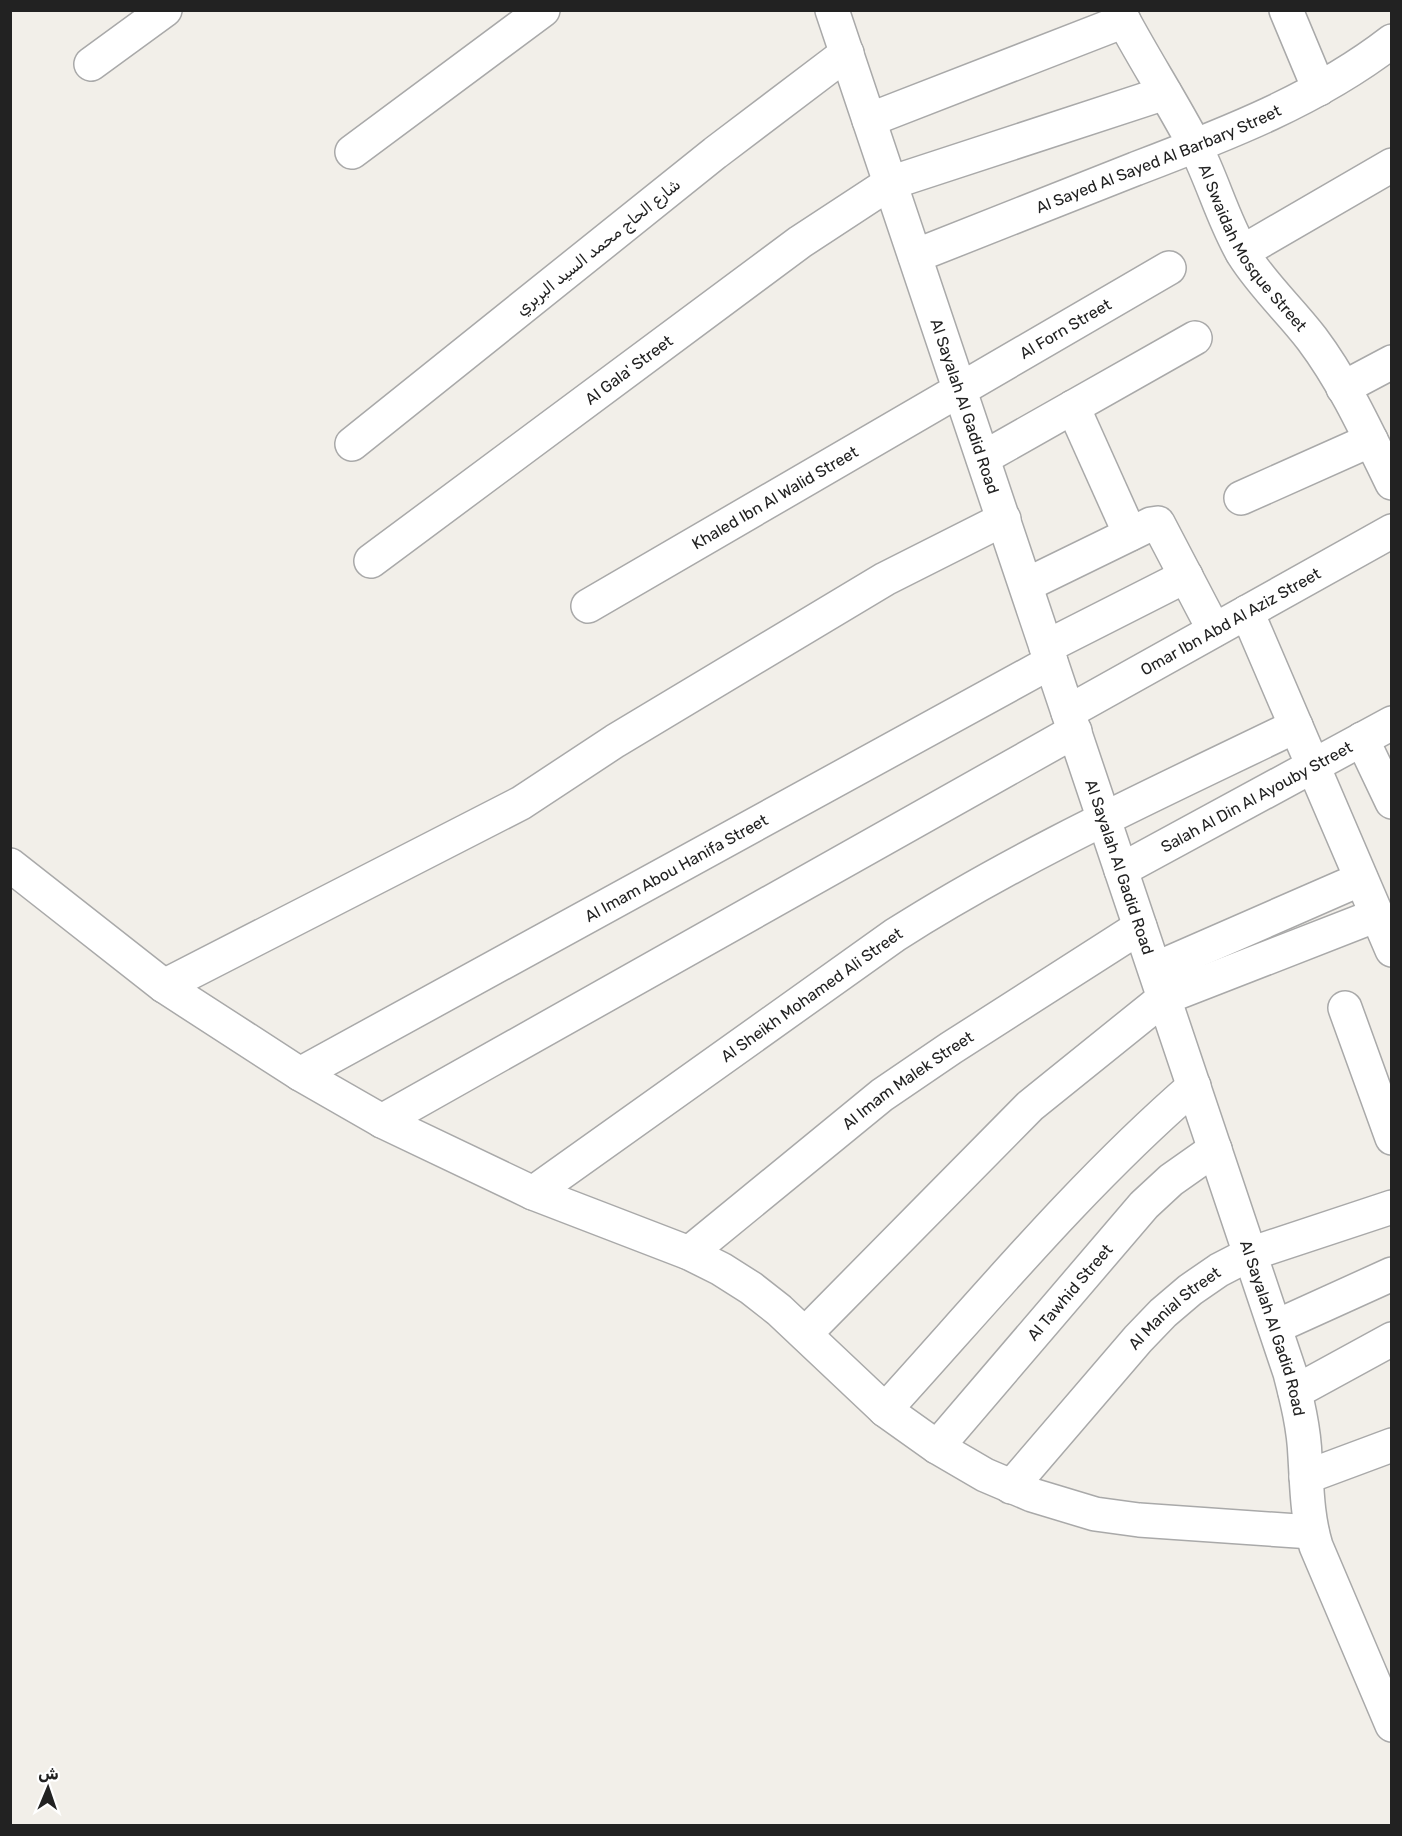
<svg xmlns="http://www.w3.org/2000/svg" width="1402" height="1836" font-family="Rubik,Vazirmatn,sans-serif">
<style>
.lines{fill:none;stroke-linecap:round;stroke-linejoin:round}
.street-casing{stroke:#a9a9a9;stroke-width:36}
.street{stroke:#fff;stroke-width:33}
.labels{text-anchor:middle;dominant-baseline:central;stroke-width:6;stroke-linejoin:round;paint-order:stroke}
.street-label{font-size:16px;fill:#222;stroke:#fff}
</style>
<rect width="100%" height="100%" fill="#f2efe9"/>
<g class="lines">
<!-- street casing -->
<g class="street-casing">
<g id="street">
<path id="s1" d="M832,10l458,1363c7,27 14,55 15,84 2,31 2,59 11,89l76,179"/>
<path id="s2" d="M1118,10c24,46 53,90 77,136 18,35 28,74 48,108 20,32 47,56 69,85 33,44 56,95 80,144"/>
<path d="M1286,10l33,79"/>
<path d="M91,64l74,-54"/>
<path d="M869,120l255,-99"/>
<path d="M352,152l191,-142"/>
<path d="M1242,252l150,-87"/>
<path id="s3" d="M915,256c73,-29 147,-58 220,-87 89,-34 181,-69 257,-128"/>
<path d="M1343,388l49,-26"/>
<path d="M1073,407l57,127"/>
<path d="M352,444l363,-291 132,-100"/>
<path d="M983,458l212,-120"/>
<path d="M1241,498l130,-58"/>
<path id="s4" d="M371,561l429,-319 90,-59 275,-90"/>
<path d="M1026,585l125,-61 7,-1 56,107"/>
<path id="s5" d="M588,606l581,-338"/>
<path d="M1247,612l145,338"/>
<path d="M1046,647l140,-71"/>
<path id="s6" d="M1068,712l324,-181"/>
<path d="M1362,739l30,63"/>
<path d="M10,865l154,121 136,88 82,47 151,72 156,60 32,16 30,19 28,22 106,100 52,37 48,28 47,20 63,19 44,6 173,12"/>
<path id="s7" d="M1121,870l271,-147"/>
<path d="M1155,969l206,-90"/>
<path d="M164,986l357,-183 94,-62 270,-162 119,-60"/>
<path d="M1345,1008l47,130"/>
<path id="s8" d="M300,1074l751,-412"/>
<path d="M382,1121l693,-390"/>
<path id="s9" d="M533,1193l362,-258c127,-81 265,-143 401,-209"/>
<path id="s10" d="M689,1253l193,-158 69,-47 189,-121"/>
<path d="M1275,1327l117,-53"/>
<path d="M805,1334l225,-228 134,-108 213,-83"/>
<path d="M1295,1392l97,-53"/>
<path d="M885,1410c100,-110 196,-226 309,-324"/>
<path id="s11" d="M937,1447l207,-242 27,-25 44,-31"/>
<path d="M1306,1477l86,-32"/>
<path id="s12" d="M1011,1487l127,-148 25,-26 27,-23 29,-20 31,-16 142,-47"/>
</g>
</g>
<!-- street -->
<use href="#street" class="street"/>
</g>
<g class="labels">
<!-- street labels -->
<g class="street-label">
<text stroke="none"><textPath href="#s3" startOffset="262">Al Sayed Al Sayed Al Barbary Street</textPath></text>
<text transform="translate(598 247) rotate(-39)">شارع الحاج محمد السيد البربري</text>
<text stroke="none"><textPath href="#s2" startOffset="274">Al Swaidah Mosque Street</textPath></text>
<text stroke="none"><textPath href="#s5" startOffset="552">Al Forn Street</textPath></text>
<text stroke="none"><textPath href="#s4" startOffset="321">Al Gala' Street</textPath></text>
<text stroke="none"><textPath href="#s1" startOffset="418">Al Sayalah Al Gadid Road</textPath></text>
<text stroke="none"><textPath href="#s5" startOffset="216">Khaled Ibn Al Walid Street</textPath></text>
<text stroke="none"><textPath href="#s6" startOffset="186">Omar Ibn Abd Al Aziz Street</textPath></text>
<text stroke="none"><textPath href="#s7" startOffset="154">Salah Al Din Al Ayouby Street</textPath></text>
<text stroke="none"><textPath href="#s1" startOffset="904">Al Sayalah Al Gadid Road</textPath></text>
<text stroke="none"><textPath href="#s8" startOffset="429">Al Imam Abou Hanifa Street</textPath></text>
<text stroke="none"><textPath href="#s9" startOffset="342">Al Sheikh Mohamed Ali Street</textPath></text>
<text stroke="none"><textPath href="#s10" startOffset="279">Al Imam Malek Street</textPath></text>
<text stroke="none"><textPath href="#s11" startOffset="204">Al Tawhid Street</textPath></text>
<text stroke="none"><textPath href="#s12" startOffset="243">Al Manial Street</textPath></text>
<text stroke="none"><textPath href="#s1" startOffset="1390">Al Sayalah Al Gadid Road</textPath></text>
</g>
</g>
<!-- border -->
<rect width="1402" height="1836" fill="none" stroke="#222222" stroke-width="24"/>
<!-- north arrow -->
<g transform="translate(48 1788) rotate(2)" stroke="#ffffff" stroke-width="4.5" paint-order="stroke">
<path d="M0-4.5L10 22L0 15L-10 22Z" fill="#222222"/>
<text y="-9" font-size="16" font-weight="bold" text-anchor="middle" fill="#222222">ش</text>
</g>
</svg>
